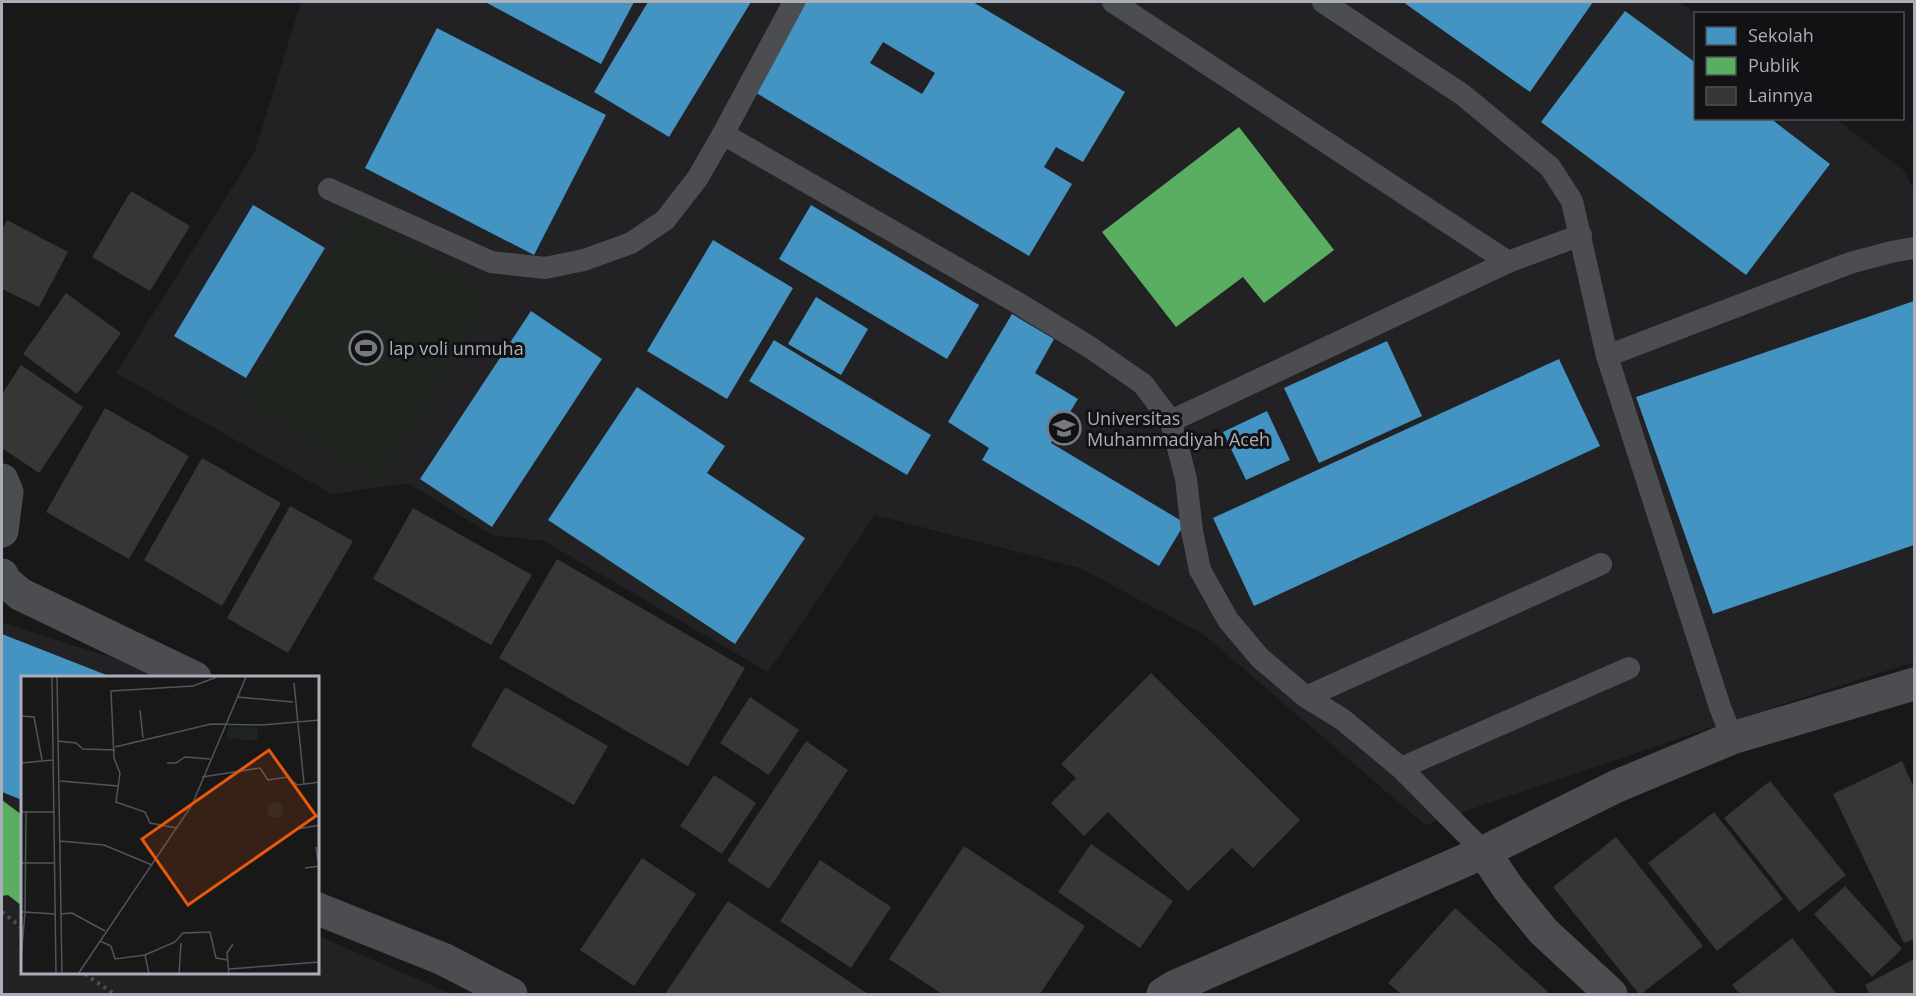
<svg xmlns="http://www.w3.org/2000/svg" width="1916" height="996" font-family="'Open Sans',sans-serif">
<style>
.built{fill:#222224}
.green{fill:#1e251f}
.schools{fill:#4393c3;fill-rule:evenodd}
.public{fill:#5aae61}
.building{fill:#363637}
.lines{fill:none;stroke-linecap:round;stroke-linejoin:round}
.path{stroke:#4e4f52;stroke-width:4;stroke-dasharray:3 4.5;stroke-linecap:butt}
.service{stroke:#4c4d51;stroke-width:22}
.minor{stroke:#4c4d51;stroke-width:33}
.labels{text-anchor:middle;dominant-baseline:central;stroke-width:6;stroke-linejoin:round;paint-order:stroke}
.poi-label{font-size:18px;fill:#a9aeb8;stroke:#121214;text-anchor:start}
.inset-road{fill:none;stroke:#525458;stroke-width:1.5}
.view{fill:#e8590c;fill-opacity:0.15;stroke:#e8590c;stroke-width:3}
.inset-edge{fill:none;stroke:#a9aeb8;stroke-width:3}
</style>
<rect width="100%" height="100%" fill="#181818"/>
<!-- built -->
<g class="built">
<path d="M301,2h1379l16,11v105l140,1 69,52 9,20v471l-216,70 -273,93 -222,-191 -123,-66 -205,-53 -107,157 -224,-131 -52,-6 -84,-52 -76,11 -216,-121 139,-222z"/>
<path d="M2,622l172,56h-152v296h296v-38l134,58h-450z"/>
</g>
<!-- green -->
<path class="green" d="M354,214l136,83 -111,184 -136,-82z"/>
<!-- schools -->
<g class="schools">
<path d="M485,2h149l-33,62z"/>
<path d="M648,2h103l-82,135 -75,-45z"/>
<path d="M806,2h167l152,90 -42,70 -27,-15 -12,20 28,17 -43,72 -276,-165zM883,42l52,31 -13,21 -52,-31z"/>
<path d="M1403,2h190l-63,90z"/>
<path d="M1625,11l71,52v55h74l60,46 -84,111 -205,-153z"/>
<path d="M437,28l169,87 -72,140 -169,-87z"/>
<path d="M253,205l72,43 -79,130 -72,-42z"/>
<path d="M811,205l168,100 -32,54 -168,-100z"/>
<path d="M713,240l80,48 -66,111 -80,-48z"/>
<path d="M816,297l52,32 -27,46 -53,-31z"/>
<path d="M1914,301v244l-201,69 -77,-217z"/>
<path d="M531,311l71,48 -110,168 -72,-48z"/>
<path d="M1012,314l42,25 -19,34 43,26 -27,44 134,80 -26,43 -177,-106 7,-12 -41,-26z"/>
<path d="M774,340l157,95 -24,40 -158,-94z"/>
<path d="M1387,341l35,75 -103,47 -35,-75z"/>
<path d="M1559,359l41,87 -346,160 -41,-88z"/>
<path d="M637,387l88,59 -18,27 98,65 -70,106 -187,-124z"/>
<path d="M1267,411l23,49 -44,20 -23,-48z"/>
<path d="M2,634l112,44h-92v122l-20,-8z"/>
</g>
<!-- public -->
<g class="public">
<path d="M1239,127l95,123 -70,53 -21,-26 -67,50 -74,-95z"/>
<path d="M2,800l20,15v91l-14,-11 -6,1z"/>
</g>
<!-- building -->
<g class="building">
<path d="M131,191l59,35 -40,65 -58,-34z"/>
<path d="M7,220l61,32 -29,55 -37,-18v-59z"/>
<path d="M66,293l55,40 -44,61 -54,-40z"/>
<path d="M21,365l62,42 -44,66 -37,-25v-54z"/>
<path d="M105,408l84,48 -60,103 -83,-47z"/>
<path d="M202,458l79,45 -59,103 -78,-46z"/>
<path d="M290,506l63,35 -65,112 -61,-35z"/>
<path d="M413,508l119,67 -41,70 -118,-66z"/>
<path d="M557,559l188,109 -57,98 -189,-108z"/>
<path d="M1151,673l149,147 -47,48 -21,-20 -44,43 -80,-79 -24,24 -33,-33 25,-25 -15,-14z"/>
<path d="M505,687l103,59 -34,59 -103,-59z"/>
<path d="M750,697l49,33 -30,45 -49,-32z"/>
<path d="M806,741l42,29 -79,119 -42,-28z"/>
<path d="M1902,761l12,27v151l-10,4 -71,-149z"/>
<path d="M714,775l42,28 -34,51 -42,-28z"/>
<path d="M1770,781l76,94 -47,37 -75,-94z"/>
<path d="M1714,812l69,87 -66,52 -69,-88z"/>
<path d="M1616,837l87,109 -62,48h-2l-86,-107z"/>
<path d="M1091,844l82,57 -33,47 -82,-56z"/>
<path d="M964,846l121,80 -45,68h-98l-53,-35z"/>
<path d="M642,858l54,36 -62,92 -54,-36z"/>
<path d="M820,860l71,47 -40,61 -71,-47z"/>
<path d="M1845,886l57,63 -30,28 -58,-63z"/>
<path d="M728,901l140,93h-203z"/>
<path d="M1455,908l93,84 -2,2h-145l-13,-11z"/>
<path d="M1792,938l44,55 -2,1h-94l-8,-9z"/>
<path d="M1914,959v35h-44l-5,-9z"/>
</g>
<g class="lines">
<!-- path -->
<g class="path">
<path d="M2,912l20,16"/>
<path d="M85,974l29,20"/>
</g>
<!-- service -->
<g class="service">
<path d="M1113,2l395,260"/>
<path d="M1323,2l140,93 87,72 22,34 35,155 113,351 12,31"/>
<path d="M723,134l293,168 72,44 55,38 28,37 15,58 6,52 8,39 28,50 32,38 46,39 36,22 59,49 83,84"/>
<path d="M329,189l162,73 54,6 39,-8 47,-17 34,-23 32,-41 26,-45 71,-132"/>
<path d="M1607,356l243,-93 41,-11 23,-4"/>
<path d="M1171,421l337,-159 73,-27"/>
<path d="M1306,697l295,-133"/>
<path d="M1401,768l228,-100"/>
</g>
<!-- minor -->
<g class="minor">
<path d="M2,480l5,12 -5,39"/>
<path d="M2,575l3,6 15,13 175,84"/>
<path d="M1484,852l24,36 35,43 68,63"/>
<path d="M318,909l125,50 68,35"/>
<path d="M1163,994l11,-7 310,-135 133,-66 115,-48 182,-54"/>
</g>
</g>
<!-- icons -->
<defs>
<g id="stadium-ring" transform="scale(1.725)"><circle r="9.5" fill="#121214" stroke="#767a80" stroke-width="1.5"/><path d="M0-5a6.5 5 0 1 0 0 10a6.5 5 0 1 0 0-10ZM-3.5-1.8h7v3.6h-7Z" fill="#767a80"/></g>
<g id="university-ring" transform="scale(1.725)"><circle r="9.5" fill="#121214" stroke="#767a80" stroke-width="1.5"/><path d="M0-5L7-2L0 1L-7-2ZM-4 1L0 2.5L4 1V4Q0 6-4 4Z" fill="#767a80"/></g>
</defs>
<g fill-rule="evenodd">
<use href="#stadium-ring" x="366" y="348"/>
<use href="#university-ring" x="1064" y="428"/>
</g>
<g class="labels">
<!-- poi labels -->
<g class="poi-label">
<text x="389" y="348">lap voli unmuha</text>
<text x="1087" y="418">Universitas<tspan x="1087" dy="21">Muhammadiyah Aceh</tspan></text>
</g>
</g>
<!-- overview -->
<g transform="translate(21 676)">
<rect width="298" height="298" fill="#181818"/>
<path d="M207,51h30l-1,13 -30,-1zM246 134a8 8 0 1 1 16 0a8 8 0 1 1-16 0Z" fill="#1e251f"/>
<path class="inset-road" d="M31,1l4,297M36,1l5,297M273,7l10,101M216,21l56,5M119,34l3,28M0,40l13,1 8,43M37,65l18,2 7,6 32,1M94,71l96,-23 51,1 58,-5M0,87l32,-3M146,87h9l9,-6 25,2M181,101l58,-9 8,12 20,-3 9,8 23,-3M39,105l58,5M0,136h33M156,152l-27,-5 -5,-11 -29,-10 4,-29 -6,-15 -3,-67 82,-5 24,-9M276,153l23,-4M39,165l44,4 48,20M0,187h34M284,192l14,-2 -3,-19M0,236h4l1,-100M40,238l11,-1 33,18M79,265l11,5 4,13 30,-4 4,19M124,279l30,-13 8,-9 27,-1 6,26 12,2M0,283l4,-47 30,2M208,293l91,-7M57,298l114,-169 54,-128M158,298l2,-31M208,298l-2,-21 6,-9"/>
<path class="view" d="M248,74l47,66 -128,89 -46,-66z"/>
<rect width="298" height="298" class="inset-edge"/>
</g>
<!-- border -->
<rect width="1916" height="996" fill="none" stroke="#a9aeb8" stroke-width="6"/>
<!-- legend -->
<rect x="1694" y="12" width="210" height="108" fill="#121214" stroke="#4e5056" stroke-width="1.5"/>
<rect x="1706" y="27" width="30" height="18" fill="#4393c3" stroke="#4e5056" stroke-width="1.5"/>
<text x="1748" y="42" font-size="18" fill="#a9aeb8">Sekolah</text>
<rect x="1706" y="57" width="30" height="18" fill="#5aae61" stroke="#4e5056" stroke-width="1.5"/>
<text x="1748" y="72" font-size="18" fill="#a9aeb8">Publik</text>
<rect x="1706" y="87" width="30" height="18" fill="#363637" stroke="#4e5056" stroke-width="1.5"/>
<text x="1748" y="102" font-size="18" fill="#a9aeb8">Lainnya</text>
</svg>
